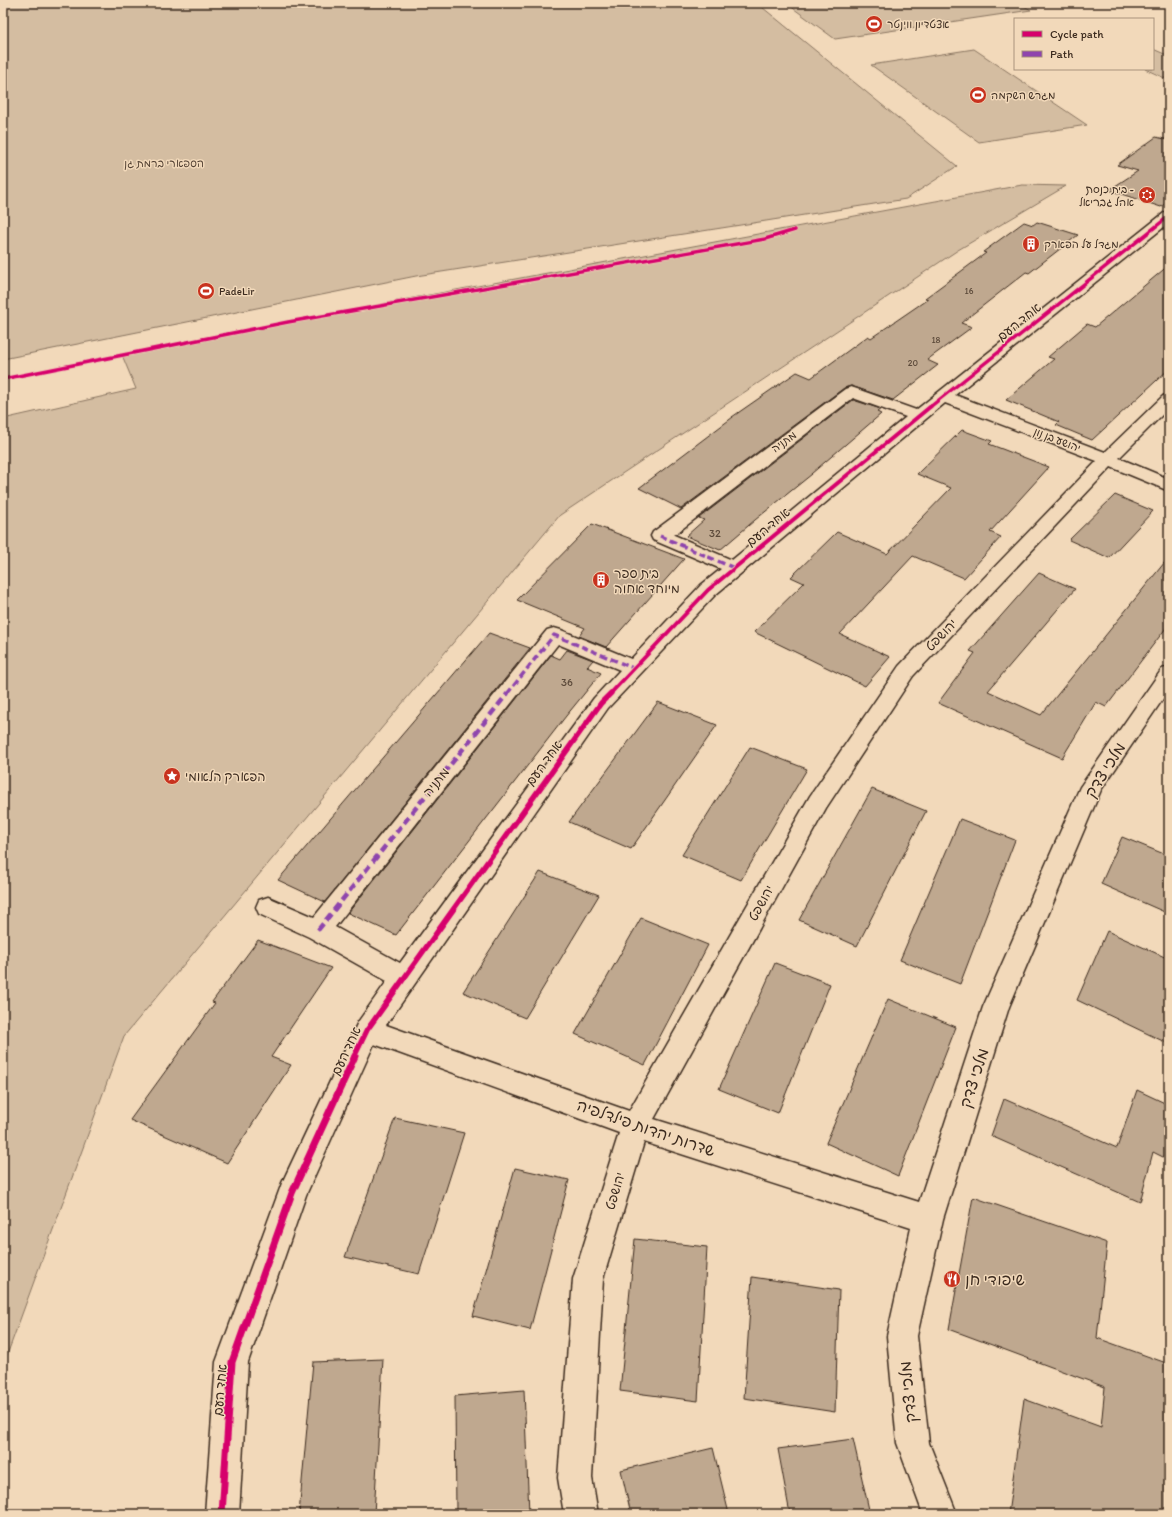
<svg xmlns="http://www.w3.org/2000/svg" width="1172" height="1517" font-family="Itim,'Playpen Sans Hebrew',sans-serif">
<style>
.green{fill:#d4bda1;stroke:#887460}
.building{fill:#bfa88f;stroke:#3b2a1e}
.lines{fill:none;stroke-linecap:round;stroke-linejoin:round}
.minor-casing{stroke:#3b2a1e;stroke-width:3}
.minor{fill:#f2d9ba;fill-rule:evenodd}
.quiet-far1{stroke:#8e44ad;stroke-width:3.5;stroke-dasharray:7 3.5;stroke-linecap:butt}
.quiet{stroke:#8e44ad;stroke-width:4.5;stroke-dasharray:8 4.5;stroke-linecap:butt}
.cycleway-far3-casing{stroke:#f2d9ba;stroke-width:5}
.cycleway-far2-casing{stroke:#f2d9ba;stroke-width:6}
.cycleway-far1-casing{stroke:#f2d9ba;stroke-width:8}
.cycleway-casing{stroke:#f2d9ba;stroke-width:10}
.cycleway-far3{stroke:#d6006c;stroke-width:3.5}
.cycleway-far2{stroke:#d6006c;stroke-width:4}
.cycleway-far1{stroke:#d6006c;stroke-width:5.5}
.cycleway{stroke:#d6006c;stroke-width:7}
.labels{text-anchor:middle;dominant-baseline:central;stroke-width:3;stroke-linejoin:round;paint-order:stroke}
.far-number-label{font-size:9px;fill:#5c4a3a}
.far-poi-label{font-size:11px;fill:#3b2a1e;stroke:#f2d9ba;text-anchor:start}
.far-park-label{font-size:11px;fill:#524032;stroke:#f2d9ba}
.far-street-label{font-size:11px;fill:#3b2a1e;stroke:#f2d9ba}
.number-label{font-size:11px;fill:#5c4a3a}
.street-label{font-size:13px;fill:#3b2a1e;stroke:#f2d9ba}
.poi-label{font-size:13px;fill:#3b2a1e;stroke:#f2d9ba;text-anchor:start}
.near-street-label{font-size:16px;fill:#3b2a1e;stroke:#f2d9ba}
.near-poi-label{font-size:16px;fill:#3b2a1e;stroke:#f2d9ba;text-anchor:start}
</style>
<rect width="100%" height="100%" fill="#f2d9ba"/>
<filter id="ink" filterUnits="userSpaceOnUse"><feTurbulence type="fractalNoise" baseFrequency=".025" numOctaves="2"/><feDisplacementMap in="SourceGraphic" scale="8" xChannelSelector="R" yChannelSelector="G"/><feConvolveMatrix kernelMatrix="1 2 1 2 8 2 1 2 1" color-interpolation-filters="sRGB"/></filter>
<g filter="url(#ink)">
<!-- green -->
<g class="green">
<path d="M3,3h754l200,163 -51,33 -490,77 -413,83z"/>
<path d="M786,3h233l12,7 -196,29z"/>
<path d="M974,49l113,76 -108,17 -108,-77z"/>
<path d="M1153,49l16,7v24l-24,-11h8z"/>
<path d="M1022,185l44,1 -108,64 -398,265 -436,521 -121,330v-947l133,-30 -14,-34 280,-55z"/>
</g>
<!-- building -->
<g class="building">
<path d="M1156,137l13,3v60l-8,7 -52,-17 29,-19 -21,-6z"/>
<path d="M1024,222l9,3 4,-3 41,13 -49,38 -3,-1 -65,51 11,4 -45,33 11,5 -45,35 -42,-14 -7,2 -163,121 -42,-21 94,-71h-1l65,-45 14,6 57,-42 3,2 57,-39 -3,-1 61,-45 -3,-1z"/>
<path d="M1169,265v104l-77,71 -36,-15 3,-3 -53,-22 48,-41 -6,-2 39,-33 8,3z"/>
<path d="M853,400l28,9 -4,3 4,2 -70,60h1l-57,46 -35,30 -34,-14 18,-16 -5,-2z"/>
<path d="M962,430l30,11 -3,3 60,23 -59,65 11,5 -37,41 -51,-22 -73,78 50,23 -25,29 -111,-54 50,-49 -13,-6 46,-45 50,22 64,-66 -34,-14z"/>
<path d="M1115,495l38,16 -44,47 -40,-18z"/>
<path d="M592,524l92,35 -78,88 -27,-11 6,-8 -68,-28z"/>
<path d="M1169,557v67l-63,83 -10,-5 -34,56 -124,-55 37,-50 -5,-2 69,-78 36,16 -87,102 53,24z"/>
<path d="M489,633l41,15 -205,254 -47,-22z"/>
<path d="M567,650l26,10 -6,7 14,6 -35,43 -170,219 -48,-22 203,-258 9,4z"/>
<path d="M658,702l59,23 -86,124 -62,-27z"/>
<path d="M750,747l57,22 -66,111 -59,-25z"/>
<path d="M872,789l54,22 -69,135 -58,-26z"/>
<path d="M960,819l55,21 -55,144 -60,-24z"/>
<path d="M1122,837l47,19v58l-68,-30z"/>
<path d="M540,872l59,23 -74,123 -62,-26z"/>
<path d="M641,918l67,27 -63,120 -70,-31z"/>
<path d="M1107,931l62,28v85l-92,-44z"/>
<path d="M258,940l73,28 -60,89 20,8 -64,98 -97,-43 85,-117 -3,-1z"/>
<path d="M775,963l55,21 -52,129 -59,-24z"/>
<path d="M888,999l68,28 -58,149 -72,-33z"/>
<path d="M1137,1090l32,15v55l-16,-8 -13,50 -149,-66 13,-37 113,49z"/>
<path d="M395,1118l69,15 -45,141 -74,-17z"/>
<path d="M515,1168l54,12 -39,150 -57,-14z"/>
<path d="M973,1197l134,46 -10,95 72,26v150h-161l16,-115 77,28 4,-40 -156,-58z"/>
<path d="M635,1239l72,8 -9,154 -78,-10z"/>
<path d="M752,1277l87,13 -4,122 -91,-14z"/>
<path d="M383,1359l-9,155h-75l14,-152z"/>
<path d="M524,1390l5,124h-73l-1,-118z"/>
<path d="M853,1439l17,75h-80l-12,-65z"/>
<path d="M713,1448l16,66h-98l-10,-44z"/>
</g>
<g class="lines">
<!-- minor casing -->
<g class="minor-casing">
<path id="minor" d="M1169,212v11l-214,172 150,57 58,-56 6,-2v14l-50,50 50,21v12l-58,-24 -198,209 -87,132 -172,311 265,83 64,-195 97,-220 82,-118 7,-2v23l-68,100 -92,217 -66,212 -26,117 12,107 28,71h-34l-26,-71 -10,-107 24,-108 -267,-86 -41,137 -11,199 6,36h-34l-6,-36 15,-199 46,-146 -245,-89 -68,151 -58,167 -9,152h-34l11,-152 66,-179 76,-161 29,-41 -78,-44 -50,-23 -3,-7 3,-7 9,-3 46,20 233,-287 7,-2 7,2 70,29 70,-74 20,-16 -68,-29 -2,-4 2,-4 192,-143 6,-2 6,2 59,21 248,-197zM853,398l53,19 -174,143 -58,-25zM945,403l152,58 -198,205 -89,130 -181,315 -243,-86 222,-317 107,-113zM558,644l62,26 -26,28 -194,265 -65,-36z"/>
</g>
<!-- minor -->
<use href="#minor" class="minor"/>
<!-- quiet-far1 -->
<g class="quiet-far1">
<path d="M660,536l74,32"/>
<path d="M507,694l47,-59 79,33"/>
</g>
<!-- quiet -->
<path class="quiet" d="M318,930l190,-237"/>
<!-- cycleway-far3 casing -->
<g class="cycleway-far3-casing">
<g id="cycleway-far3">
<path d="M3,379l285,-57 477,-83 30,-9"/>
<path d="M930,407l239,-191"/>
</g>
</g>
<!-- cycleway-far2 casing -->
<g class="cycleway-far2-casing">
<path id="cycleway-far2" d="M610,694l98,-104 223,-184"/>
</g>
<!-- cycleway-far1 casing -->
<g class="cycleway-far1-casing">
<path id="cycleway-far1" d="M354,1057l13,-27 234,-327 10,-10"/>
</g>
<!-- cycleway casing -->
<g class="cycleway-casing">
<path id="cycleway" d="M222,1514l10,-152 60,-169 63,-137"/>
</g>
<!-- cycleway-far3 -->
<use href="#cycleway-far3" class="cycleway-far3"/>
<!-- cycleway-far2 -->
<use href="#cycleway-far2" class="cycleway-far2"/>
<!-- cycleway-far1 -->
<use href="#cycleway-far1" class="cycleway-far1"/>
<!-- cycleway -->
<use href="#cycleway" class="cycleway"/>
</g>
</g>
<!-- icons -->
<defs>
<g id="stadium-disc" transform="scale(0.9)"><circle r="9.5" fill="#c8321e" stroke="#f2d9ba"/><path d="M0-5a6.5 5 0 1 0 0 10a6.5 5 0 1 0 0-10ZM-3.5-1.8h7v3.6h-7Z" fill="#fff"/></g>
<g id="synagogue-disc" transform="scale(0.9)"><circle r="9.5" fill="#c8321e" stroke="#f2d9ba"/><path d="M0-6.5L5.6 3.2H-5.6ZM0 6.5L5.6-3.2H-5.6Z" fill="#fff"/></g>
<g id="building-disc" transform="scale(0.9)"><circle r="9.5" fill="#c8321e" stroke="#f2d9ba"/><path d="M-4-6H4V6H1V3H-1V6H-4ZM-2.5-4.3h1.7v1.8h-1.7ZM.8-4.3h1.7v1.8H.8ZM-2.5-1h1.7V.8h-1.7ZM.8-1h1.7V.8H.8Z" fill="#fff"/></g>
<g id="sight-disc" transform="scale(0.9)"><circle r="9.5" fill="#c8321e" stroke="#f2d9ba"/><path d="M0-6L1.8-2.2L6-1.7L2.9 1.2L3.7 5.4L0 3.3L-3.7 5.4L-2.9 1.2L-6-1.7L-1.8-2.2Z" fill="#fff"/></g>
<g id="restaurant-disc" transform="scale(0.9)"><circle r="9.5" fill="#c8321e" stroke="#f2d9ba"/><path d="M-5-6h1v4h1v-4h1v4h1v-4h1v5L-1.5 .5V6h-2V.5L-5-1ZM5-6V6H3V1.5H1.5Q1.5-4 5-6Z" fill="#fff"/></g>
</defs>
<g fill-rule="evenodd">
<use href="#stadium-disc" x="874" y="24"/>
<use href="#stadium-disc" x="978" y="95"/>
<use href="#synagogue-disc" x="1147" y="195"/>
<use href="#building-disc" x="1031" y="244"/>
<use href="#stadium-disc" x="206" y="291"/>
<use href="#building-disc" x="601" y="580"/>
<use href="#sight-disc" x="172" y="776"/>
<use href="#restaurant-disc" x="952" y="1279"/>
</g>
<g class="labels">
<!-- far-number labels -->
<g class="far-number-label">
<text x="969" y="290">16</text>
<text x="936" y="339">18</text>
<text x="913" y="362">20</text>
</g>
<!-- far-poi labels -->
<g class="far-poi-label">
<text x="887" y="24">אצטדיון ווינטר</text>
<text x="991" y="95">מגרש השקמה</text>
<text x="1134" y="189" text-anchor="end">בית כנסת -<tspan x="1134" dy="13">אהל גבריאל</tspan></text>
<text x="1044" y="244">מגדל על הפארק</text>
<text x="219" y="291">PadeLir</text>
</g>
<!-- far-park labels -->
<g class="far-park-label">
<text x="164" y="163">הספארי ברמת גן</text>
</g>
<!-- far-street labels -->
<g class="far-street-label">
<text transform="translate(1057 440) rotate(21)">יהושע בן נון</text>
<text transform="translate(784 442) rotate(-37)">מתניה</text>
</g>
<!-- number labels -->
<g class="number-label">
<text x="715" y="533">32</text>
<text x="567" y="682">36</text>
</g>
<!-- street labels -->
<g class="street-label">
<text transform="translate(1019 322) rotate(-39)">אחד העם</text>
<text transform="translate(768 527) rotate(-40)">אחד העם</text>
<text transform="translate(941 635) rotate(-46)">יהושפט</text>
<text transform="translate(544 763) rotate(-54)">אחד העם</text>
<text transform="translate(436 782) rotate(-51)">מתניה</text>
<text transform="translate(761 903) rotate(-61)">יהושפט</text>
<text transform="translate(346 1051) rotate(-65)">אחד העם</text>
<text transform="translate(615 1191) rotate(-73)">יהושפט</text>
<text transform="translate(220 1390) rotate(-85)">אחד העם</text>
</g>
<!-- poi labels -->
<g class="poi-label">
<text x="614" y="573">בית ספר<tspan x="614" dy="15">מיוחד אחוה</tspan></text>
<text x="185" y="776">הפארק הלאומי</text>
</g>
<!-- near-street labels -->
<g class="near-street-label">
<text transform="translate(1105 770) rotate(-58)">מלכי צדק</text>
<text transform="translate(974 1078) rotate(-72)">מלכי צדק</text>
<text transform="translate(646 1128) rotate(19)">שדרות יהדות פילדלפיה</text>
<text transform="translate(908 1392) rotate(-96)">מלכי צדק</text>
</g>
<!-- near-poi labels -->
<g class="near-poi-label">
<text x="965" y="1279">שיפודי חן</text>
</g>
</g>
<!-- margin -->
<rect width="1172" height="1517" fill="none" stroke="#f2d9ba" stroke-width="16"/>
<rect x="8" y="8" width="1156" height="1501" fill="none" stroke="#3b2a1e" stroke-width="1.5" filter="url(#ink)"/>
<!-- legend -->
<rect x="1014" y="18" width="140" height="52" fill="#f2d9ba" stroke="#a9937c"/>
<rect x="1022" y="31" width="20" height="6" fill="#d6006c" stroke="#a9937c"/>
<text x="1050" y="38" font-size="12" fill="#3b2a1e">Cycle path</text>
<rect x="1022" y="51" width="20" height="6" fill="#8e44ad" stroke="#a9937c"/>
<text x="1050" y="58" font-size="12" fill="#3b2a1e">Path</text>
</svg>
